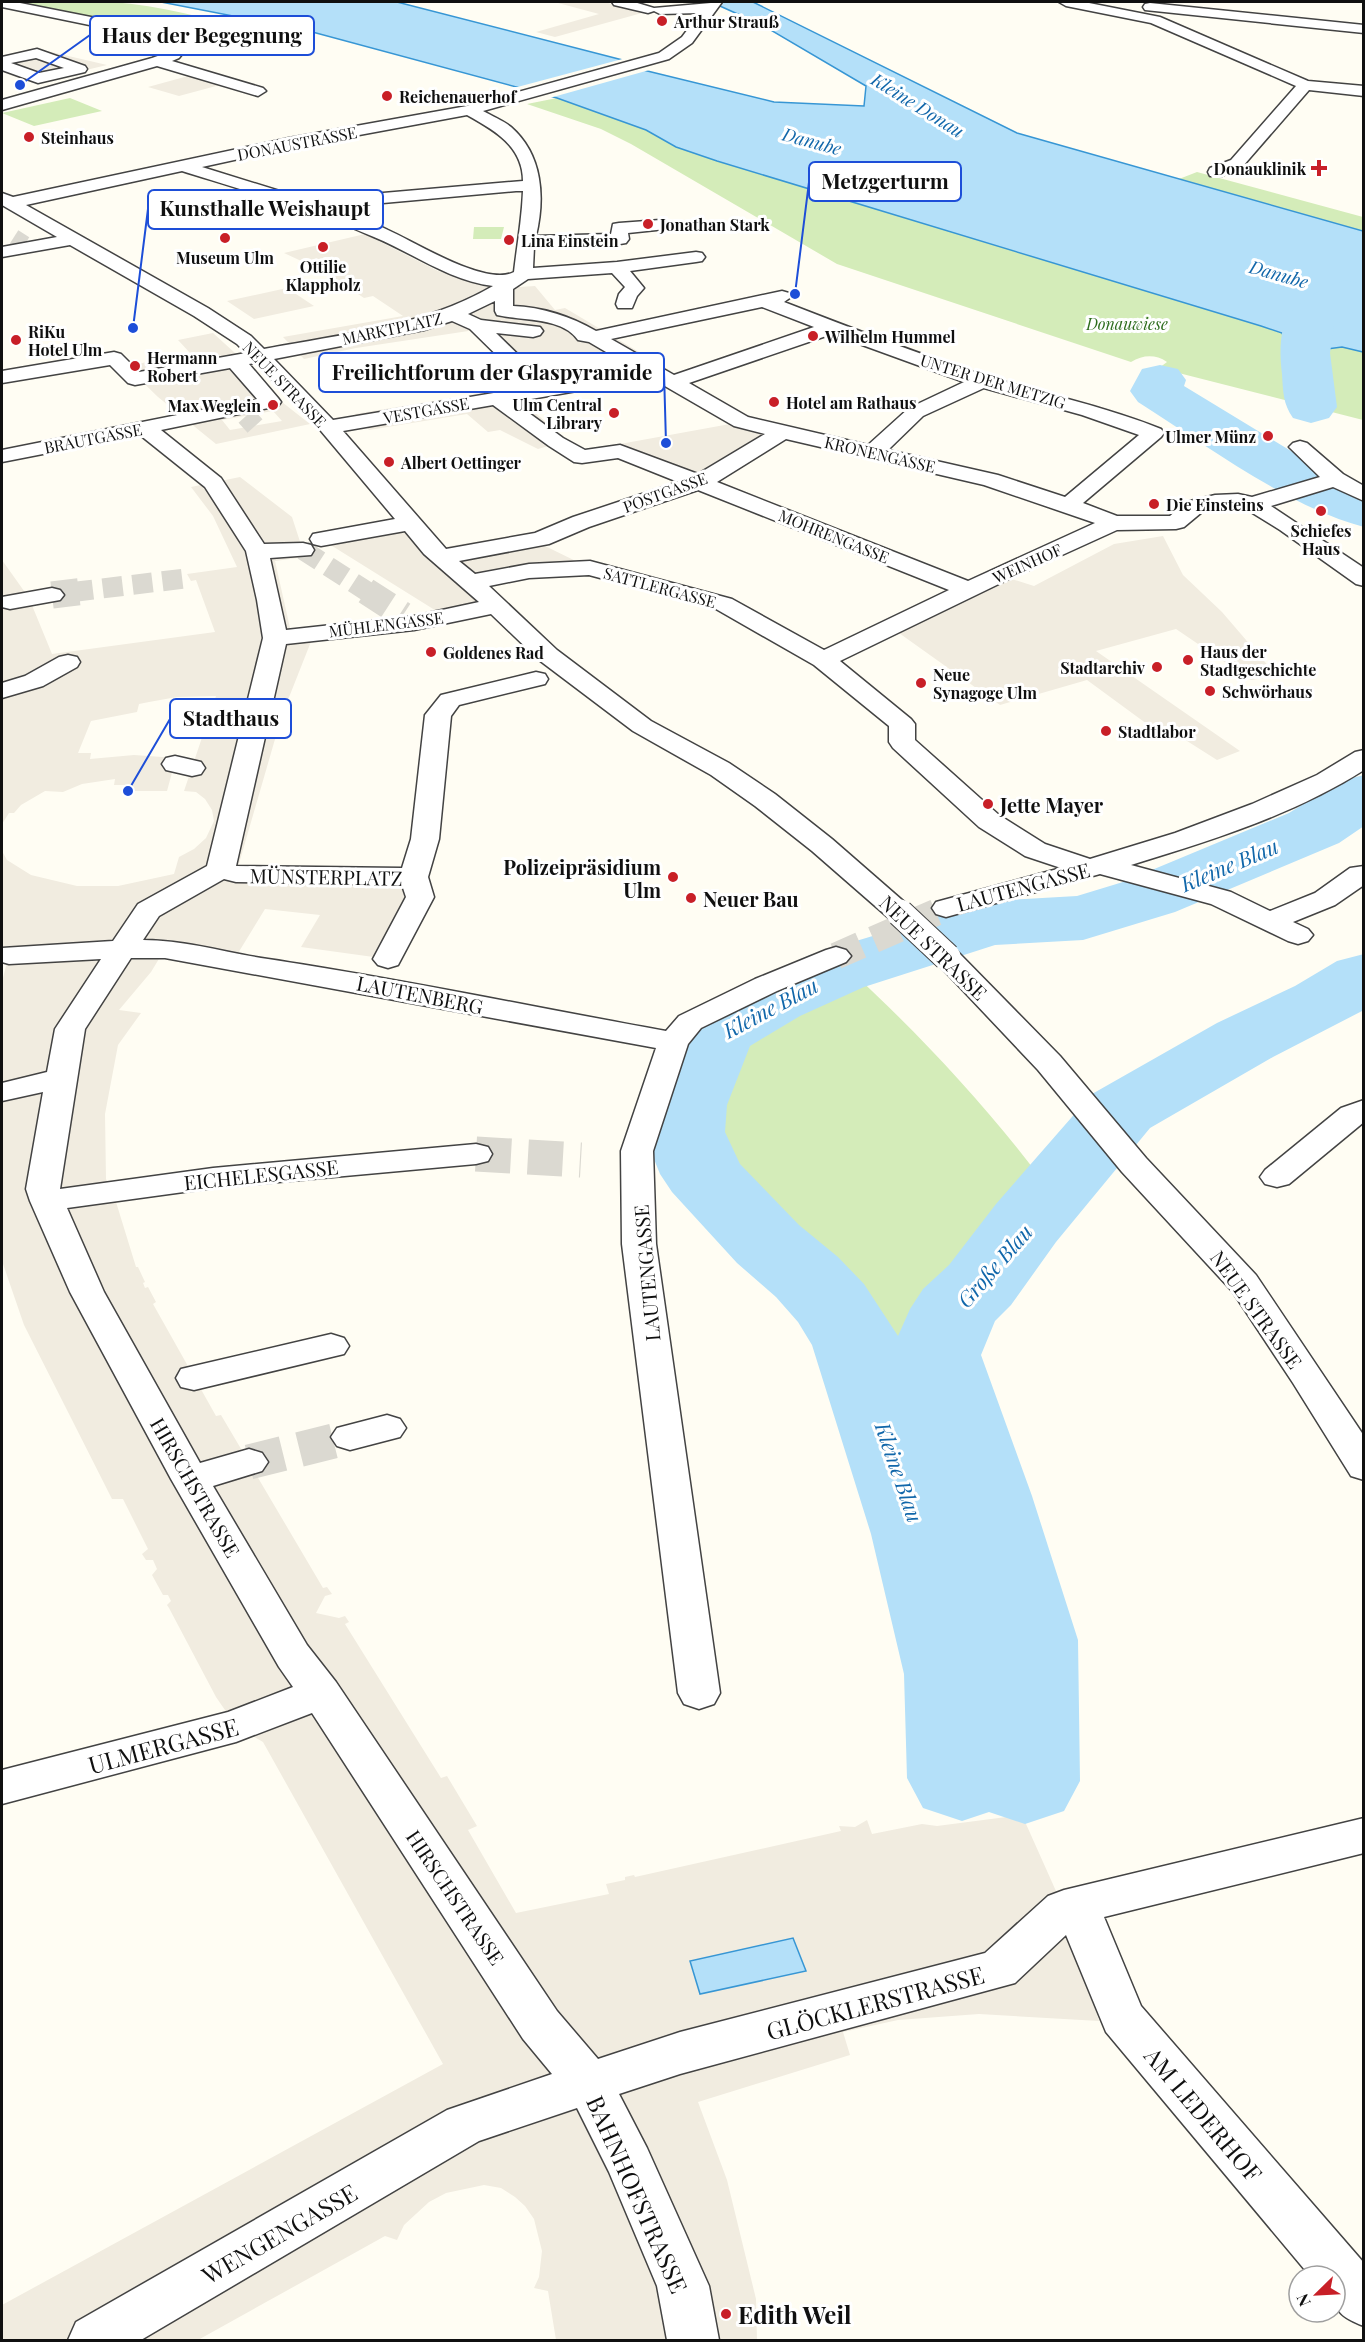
<svg xmlns="http://www.w3.org/2000/svg" width="1365" height="2342" font-family="'Playfair Display',serif">
<style>
.green{fill:#d4ecb9}
.plaza{fill:#f1ece0;fill-rule:evenodd}
.water{fill:#b4e0f9;stroke:#3796d4;stroke-width:1.5}
.pier{fill:#fffdf3}
.lines{fill:none;stroke-linecap:round;stroke-linejoin:round}
.river{fill:#b4e0f9;fill-rule:evenodd}
.minor-tunnel-far3{stroke:#dbd9d1;stroke-width:16;stroke-dasharray:16 8;stroke-linecap:butt}
.minor-tunnel-far2{stroke:#dbd9d1;stroke-width:20;stroke-dasharray:20 10;stroke-linecap:butt}
.minor-tunnel-far1{stroke:#dbd9d1;stroke-width:27;stroke-dasharray:27 14;stroke-linecap:butt}
.minor-tunnel{stroke:#dbd9d1;stroke-width:35;stroke-dasharray:35 17;stroke-linecap:butt}
.minor-casing{stroke:#434343;stroke-width:3}
.minor{fill:#fff;fill-rule:evenodd}
.minor-bridge-casing{stroke:#434343;stroke-width:29;stroke-linecap:butt}
.minor-bridge{stroke:#fff;stroke-width:27}
.poi-dot{fill:#c81f27;stroke:#fff;stroke-width:2}
.labels{text-anchor:middle;dominant-baseline:central;stroke-width:6;stroke-linejoin:round;paint-order:stroke}
.far-poi-label{font-size:16px;font-weight:bold;fill:#101010;stroke:#fff;text-anchor:start}
.far-street-label{font-size:16px;fill:#101010;stroke:#fff}
.far-park-label{font-size:16px;font-style:italic;fill:#2c6c1c;stroke:#fff}
.far-water-label{font-size:18px;font-style:italic;fill:#1167aa;stroke:#fff}
.poi-label{font-size:20px;font-weight:bold;fill:#101010;stroke:#fff;text-anchor:start}
.street-label{font-size:20px;fill:#101010;stroke:#fff}
.water-label{font-size:21px;font-style:italic;fill:#1167aa;stroke:#fff}
.near-street-label{font-size:24px;fill:#101010;stroke:#fff}
.near-poi-label{font-size:24px;font-weight:bold;fill:#101010;stroke:#fff;text-anchor:start}
.leader{fill:none;stroke:#1d4ed8;stroke-width:2}
.callout-dot{fill:#1d4ed8;stroke:#fff;stroke-width:2}
.callout{fill:#fff;stroke:#1d4ed8;stroke-width:2}
.callout-label{font-size:21px;text-anchor:middle;font-weight:bold;fill:#101010}
</style>
<rect width="100%" height="100%" fill="#fffdf3"/>
<!-- green -->
<g class="green">
<path d="M6,2c35,0 71,-2 106,0 63,4 124,27 186,36l-6,2 6,1 -36,10z"/>
<path d="M70,98l32,13 -68,15 -32,-13z"/>
<path d="M557,98l89,32 30,17 585,179 66,23 15,-2 21,5v68l-204,-52 8,-6c-12,-8 -24,-7 -36,0l-294,-98 -206,-120 -30,-15 -74,-25z"/>
<path d="M1197,172l166,45v14l-184,-52z"/>
<path d="M474,227h30l-3,12h-28z"/>
<path d="M854,974c68,63 136,136 191,210 -38,40 -84,79 -109,128 -9,18 -14,39 -21,57l-17,3 -56,-80 -132,-123 -14,-65 18,-42 22,-30 68,-37z"/>
</g>
<!-- plaza -->
<g class="plaza">
<path d="M561,2h44l37,11 -87,24 -19,-5 63,-18 -41,-11z"/>
<path d="M36,48l11,3 60,14 -75,18 -30,-11v-15l5,-1 -2,-1z"/>
<path d="M199,73l32,9 -52,14 -31,-9z"/>
<path d="M365,234l73,37 66,17 31,-2 20,24 10,-2 106,63 -23,7 -127,22 56,50 -13,4 -16,-8 -10,3 -38,-19 -12,2 -21,-18 -98,16 -14,-16 162,-27 4,-12 -46,-45 -119,18 -52,11 -21,-22 120,-21 -30,-20 -9,2 -39,-26 -41,-19z"/>
<path d="M287,288l27,18 -60,13 -27,-18z"/>
<path d="M213,333l22,20 38,42 37,29 -94,20 -58,-47 -32,-31 65,-12 -13,-14zM273,411l9,10 -52,9 -8,-10z"/>
<path d="M741,422l41,10 -83,50 -90,-36z"/>
<path d="M240,477l52,40 13,40 -30,4 15,67 24,6 -32,81 -46,159 194,3 -42,82 -87,-12 19,-32 -55,-6 -33,54 -67,-14 -14,23 -32,38 22,3 -23,32 -13,69 1,65 10,23 20,65h2l7,15 -2,1 2,5 3,-1 8,15 -3,2 63,112 5,-1 102,173 4,-1 5,7 -7,2 -9,17 23,5 6,-2 4,6 -4,2 96,154 6,-2 30,50 -9,4 48,83 93,-19 -3,-10 19,-4v-3l9,-2 1,2 206,-46 -2,-5 16,1 12,-7 5,14 50,-10 15,2 85,-11 42,94 35,112 -120,-7 -81,6 -55,12 7,23 -152,47 29,78 29,119 1,41h-201l-8,-49 -14,-3 5,-11 3,-26 -8,-32 -9,-13 -10,-9 -14,-9 -17,-3 -38,8 -17,9 -25,23 -7,15 -12,-4 -187,104h-196v-35l441,-241 -180,-322 -27,-16 -20,-29 -47,-89 -2,-3 4,-4 -3,-6h-5l-11,-20 5,-6 -4,-9h-7l-4,-6 6,-5 -25,-50h-11l-88,-174 -22,-64v-279l8,-32 -8,-1v-98l5,9 24,15 46,11h41l56,-12 5,-17 15,-8 12,-11 8,-17 -2,-11 -7,-11 -9,-7 -12,-1 32,-95 -39,1 -28,5 -10,2 -2,8 -46,9 -13,32h13l-1,6 44,-4 42,3 -9,33h-43l2,-6h-12l1,-6 -33,5 -19,8 -18,-1 -24,14 -7,8h-5l-7,11v-264l27,38 23,56 163,-22 -19,-52 -5,1 -4,-7 50,-7 -24,-51 -22,-29z"/>
<path d="M411,523l22,26 101,-17 9,13 47,23 -118,14 24,24 -50,11 -125,-78z"/>
<path d="M1163,536l20,39 39,37 55,64 -26,4 -75,-51 -80,22 144,100 -23,9 -41,-26 -8,3 -21,-13 -60,-44 -87,25 -108,-77 107,-53 35,11 80,-42z"/>
</g>
<!-- water -->
<g class="water">
<path d="M161,2h236l241,62 -7,3 143,35 90,4 2,-20 -104,-61 -51,-23h42l264,131 346,98v121l-21,-5 -15,2 -42,-9 -3,-7 -21,-7 -544,-165 -41,-14 -30,-17 -89,-32 -252,-68z"/>
<path d="M793,1938l13,33 -106,23 -10,-33z"/>
</g>
<!-- pier -->
<path class="pier" d="M626,58l14,3v5l13,3 -107,30 -36,-10z"/>
<g class="lines">
<!-- river -->
<g class="river">
<path d="M1346,280l17,4 1,19 -30,23 -4,27 7,54 -8,11 -18,5 -18,-5c-10,-14 -10,-27 -11,-44 -2,-17 -3,-38 4,-54 8,-18 43,-36 60,-40z"/>
<path d="M1160,365l18,4 8,11 -2,6 130,79 50,23v39c-74,-19 -161,-84 -226,-125l-8,-11 12,-22z"/>
<path d="M1364,775v51l-25,17 -164,69 -92,28 -88,5 -131,42 -64,29 -50,30 -23,59 -2,27 15,32 59,61 39,32 26,27 34,52 12,-27 13,-20 26,-24 47,-61 96,-110 125,-71 78,-37 42,-25 27,-7v56l-91,47 -123,71 -94,114 -45,63 -16,16 -14,34 51,141 46,144 2,141 -16,30 -39,13 -36,-12 -27,9 -39,-13 -16,-30 -3,-104 -33,-140 -59,-189 -14,-23 -22,-25 -39,-34 -65,-71 -12,-18 -17,-42 2,-27 31,-69 11,-17 12,-10 47,-25 64,-29 178,-54 89,-5 46,-14 166,-69 51,-32z"/>
</g>
<!-- minor-tunnel-far3 -->
<path class="minor-tunnel-far3" d="M14,237l11,7"/>
<!-- minor-tunnel-far2 -->
<g class="minor-tunnel-far2">
<path d="M246,416l9,10"/>
<path d="M303,550l65,42"/>
<path d="M73,592l116,-14"/>
</g>
<!-- minor-tunnel-far1 -->
<g class="minor-tunnel-far1">
<path d="M366,591l37,24"/>
<path d="M52,595l33,-4"/>
<path d="M836,956l110,-48"/>
</g>
<!-- minor-tunnel -->
<g class="minor-tunnel">
<path d="M476,1154l105,6"/>
<path d="M249,1462l101,-25"/>
</g>
<!-- minor casing -->
<g class="minor-casing">
<g id="minor">
<path d="M2,2h13l172,34 4,7 -12,15 -7,3 91,27 3,3 -8,5 -101,-30 -155,44v-10l150,-42 17,-6 8,-9 -175,-36z"/>
<path d="M612,2h22l20,6 68,-6 -30,41 -23,16 -186,52c9,5 21,10 28,16 32,28 34,71 25,109l75,-2 2,-10 6,-1 41,-3 6,1 3,4 -3,4 -38,4 1,6 -3,4 -6,1 -86,3 -1,21 84,-6 79,-10 6,1 3,4 -3,4 -6,1 -66,9 14,17 -7,8 -5,12h-14l-2,-4 3,-10 6,-7 -13,-14 -84,6 -15,10v17c29,1 59,11 83,25l186,-40 7,2 2,4 -7,5c67,26 134,52 202,74 58,18 118,30 175,53l3,4 -3,4 -78,66 34,13h53l16,-14 29,-7 23,-1 14,3 68,-20 -31,-30 4,-4 7,-2 7,2 36,31 21,12v15l-31,-14 -62,19 93,62v18l-8,-2 -76,-54 -34,-21h-31l-13,3 -18,15 -8,2 -59,1 -110,50 -167,81 71,58 4,5v16l84,75 46,29 45,15 85,-26 77,-29 65,-29 38,-23 9,-2v20c-71,45 -154,71 -233,95l100,27 39,19 45,-18 35,-25 14,-2v19l-29,20 -42,17 15,7 5,6 -5,6 -10,3 -10,-3 -77,-37 -111,-30 -154,43 -10,-3 -4,-6 4,-6 125,-34 -36,-12 -46,-29 -86,-79 -4,-6v-16l-75,-61 -98,-56 -127,-34 -60,3 -40,8 68,64 94,71 78,42 46,31 57,45 78,68 4,6 -4,6 -10,3 -10,-3 -78,-68 -57,-45 -44,-31 -78,-44 -94,-71 -48,-46 -77,16 -128,14 -50,222 166,2 9,-29 14,-124 16,-20 95,-23 9,2 3,5 -3,5 -86,21 -8,11 -12,123 -11,38 6,20 -36,68 -10,3 -10,-3 -5,-6 33,-62 -4,-12 -166,-3 -12,-3 -65,37 -16,24c42,0 84,13 125,19 133,20 265,48 398,72l13,-15 76,-37 71,-29 10,-3 10,3 5,6 -5,6 -69,29 -76,37 -13,16 -35,107 3,93 64,449 -6,11 -15,5 -15,-5 -6,-11 -56,-449 -1,-93 35,-103 -491,-90h-34l-46,71 -25,160 153,-21 263,-24 12,3 4,7 -4,7 -12,3 -263,24 -146,20 37,84 96,171 49,-14 13,4 6,9 -6,9 -49,15 94,159 29,37 221,329 41,48 82,-27 305,-79 63,-57 16,-6 300,-72v35l-260,64 37,89 223,257v63c-32,-12 -29,-19 -29,-50h-25l-204,-244 -40,-97 -51,48 -335,91 -61,20 28,54 62,138 10,54h-52l-10,-54 -48,-114 -32,-64 -98,33 -338,199h-73l8,-18 371,-212 105,-36 -29,-35 -211,-326 -76,29 -234,62v-34l226,-58 65,-25 -14,-20 -108,-188 -101,-187 -40,-91 -4,-12 17,-97 -41,9v-18l45,-11 8,-43 46,-70 -92,5 -7,-2v-14l111,-7 25,-37 69,-38 56,-228 -6,-38 -11,-49 -41,-64 -65,-52 -138,27v-12l255,-51 -27,-31 -95,17 -7,-2 -18,-18 -108,18v-12l112,-19 7,2 18,18 107,-19 -9,-9 -43,-28 -124,-71 -68,12v-10l55,-10 -55,-32v-12l11,4 276,-59 178,-32 192,-53 23,-16 18,-24 -40,1 -6,-3 -6,2 -34,-8zM467,115c27,15 56,31 56,66l-140,12 -55,13 -126,-39 87,-19zM182,171c64,20 130,39 192,66 39,16 76,44 119,49 -70,41 -151,48 -229,63l-13,-13 -43,-28 -182,-103zM516,191h7c-1,28 -6,54 -9,81 -28,15 -99,-30 -126,-42 -14,-7 -29,-12 -43,-18l38,-9zM495,301v10l2,4c26,6 65,2 81,25l11,2 46,27 -74,13 -23,-8 -42,-41 37,4 7,-2 3,-4 -3,-4 -59,-7 -13,-6zM762,307l52,20 -140,48 -63,-36zM452,321l18,8 54,53 11,4 -202,34 -59,-61 150,-29zM832,334l132,48 -55,26 -41,37 -120,-28 -59,-34zM255,363l61,62 79,94 -82,15 -3,5 3,5 8,2 84,-15 19,23 55,48 -65,14 -128,14 -16,-72 41,-3 3,-5 -3,-5 -8,-2 -39,1 -43,-66 -60,-48 117,-24 3,-4 -3,-4 -29,-34zM651,378l83,48 31,8 -67,40 -78,-29 -35,5 -22,-12 -49,-36zM984,388l98,27 57,20 -74,62 -67,-22 -110,-25 35,-34zM493,405l56,41 25,16 8,1 36,-5 60,24 -105,35 -38,16 -89,16 -103,-118zM786,439l198,46 111,38 -127,58 -251,-99zM698,490l251,100 -125,60 -92,-51 -142,-38 -61,3 -54,10 -16,-13 90,-17 40,-17z"/>
<path d="M1059,2h25l76,15 148,64 56,5v10l-55,-6 -66,76 -21,10h-12l-2,-4 2,-4 21,-8 65,-74 -145,-63 -85,-17z"/>
<path d="M1150,3l214,22v8l-219,-23 -2,-3 2,-3z"/>
<path d="M37,49l48,17 2,3 -2,3 -47,11 -36,-13v-13zM36,58l28,10 -25,5 -28,-10z"/>
<path d="M52,588l8,2 4,5 -4,5 -50,9 -8,-2v-10z"/>
<path d="M68,655l9,2 3,5 -3,5 -34,19 -41,12v-15l23,-7 34,-19z"/>
<path d="M175,756l26,6 4,6 -4,6 -9,2 -26,-6 -4,-6 4,-6z"/>
<path d="M947,948l10,3 103,105 86,102 110,117 108,161v44l-13,-4 -58,-93 -61,-92 -110,-119 -84,-102 -101,-107 -5,-6 5,-6z"/>
<path d="M1364,1100v22l-75,62 -12,3 -12,-3 -5,-7 5,-7 76,-62z"/>
<path d="M331,1334l13,4 5,8 -5,8 -150,36 -13,-3 -5,-9 5,-9z"/>
<path d="M387,1415l13,4 6,9 -6,9 -50,13 -13,-4 -6,-9 6,-9z"/>
</g>
</g>
<!-- minor -->
<use href="#minor" class="minor"/>
<!-- minor-bridge casing -->
<g class="minor-bridge-casing">
<path id="minor-bridge" d="M900,913l47,44"/>
</g>
<!-- minor-bridge -->
<use href="#minor-bridge" class="minor-bridge"/>
</g>
<!-- markers -->
<g class="poi-dot">
<circle cx="662" cy="21" r="6"/>
<circle cx="387" cy="96" r="6"/>
<circle cx="29" cy="137" r="6"/>
<path d="M1316 159h6v6h6v6h-6v6h-6v-6h-6v-6h6z"/>
<circle cx="648" cy="224" r="6"/>
<circle cx="225" cy="238" r="6"/>
<circle cx="509" cy="240" r="6"/>
<circle cx="323" cy="247" r="6"/>
<circle cx="813" cy="336" r="6"/>
<circle cx="16" cy="340" r="6"/>
<circle cx="135" cy="366" r="6"/>
<circle cx="774" cy="402" r="6"/>
<circle cx="273" cy="405" r="6"/>
<circle cx="614" cy="413" r="6"/>
<circle cx="1268" cy="436" r="6"/>
<circle cx="389" cy="462" r="6"/>
<circle cx="1154" cy="504" r="6"/>
<circle cx="1321" cy="511" r="6"/>
<circle cx="431" cy="652" r="6"/>
<circle cx="1188" cy="660" r="6"/>
<circle cx="1157" cy="667" r="6"/>
<circle cx="921" cy="683" r="6"/>
<circle cx="1210" cy="691" r="6"/>
<circle cx="1106" cy="731" r="6"/>
<circle cx="988" cy="804" r="6"/>
<circle cx="673" cy="877" r="6"/>
<circle cx="691" cy="898" r="6"/>
<circle cx="726" cy="2314" r="6"/>
</g>
<g class="labels">
<!-- far-poi labels -->
<g class="far-poi-label">
<text x="674" y="21">Arthur Strauß</text>
<text x="399" y="96">Reichenauerhof</text>
<text x="41" y="137">Steinhaus</text>
<text x="1306" y="168" text-anchor="end">Donauklinik</text>
<text x="660" y="224">Jonathan Stark</text>
<text x="521" y="240">Lina Einstein</text>
<text x="225" y="257" text-anchor="middle">Museum Ulm</text>
<text x="323" y="266" text-anchor="middle">Ottilie<tspan x="323" dy="18">Klappholz</tspan></text>
<text x="28" y="331">RiKu<tspan x="28" dy="18">Hotel Ulm</tspan></text>
<text x="825" y="336">Wilhelm Hummel</text>
<text x="147" y="357">Hermann<tspan x="147" dy="18">Robert</tspan></text>
<text x="786" y="402">Hotel am Rathaus</text>
<text x="602" y="404" text-anchor="end">Ulm Central<tspan x="602" dy="18">Library</tspan></text>
<text x="261" y="405" text-anchor="end">Max Weglein</text>
<text x="1256" y="436" text-anchor="end">Ulmer Münz</text>
<text x="401" y="462">Albert Oettinger</text>
<text x="1166" y="504">Die Einsteins</text>
<text x="1321" y="530" text-anchor="middle">Schiefes<tspan x="1321" dy="18">Haus</tspan></text>
<text x="1200" y="651">Haus der<tspan x="1200" dy="18">Stadtgeschichte</tspan></text>
<text x="443" y="652">Goldenes Rad</text>
<text x="1145" y="667" text-anchor="end">Stadtarchiv</text>
<text x="933" y="674">Neue<tspan x="933" dy="18">Synagoge Ulm</tspan></text>
<text x="1222" y="691">Schwörhaus</text>
<text x="1118" y="731">Stadtlabor</text>
</g>
<!-- far-street labels -->
<g class="far-street-label">
<text transform="translate(297 143) rotate(-11)">DONAUSTRASSE</text>
<text transform="translate(392 328) rotate(-12)">MARKTPLATZ</text>
<text transform="translate(993 381) rotate(17)">UNTER DER METZIG</text>
<text transform="translate(285 384) rotate(46)">NEUE STRASSE</text>
<text transform="translate(426 410) rotate(-10)">VESTGASSE</text>
<text transform="translate(93 438) rotate(-11)">BRAUTGASSE</text>
<text transform="translate(880 454) rotate(13)">KRONENGASSE</text>
<text transform="translate(665 492) rotate(-20)">POSTGASSE</text>
<text transform="translate(834 536) rotate(22)">MOHRENGASSE</text>
<text transform="translate(1027 563) rotate(-24)">WEINHOF</text>
<text transform="translate(660 587) rotate(15)">SATTLERGASSE</text>
<text transform="translate(386 624) rotate(-7)">MÜHLENGASSE</text>
</g>
<!-- far-park labels -->
<g class="far-park-label">
<text x="1127" y="323">Donauwiese</text>
</g>
<!-- far-water labels -->
<g class="far-water-label">
<text transform="translate(918 105) rotate(32)">Kleine Donau</text>
<text transform="translate(812 141) rotate(15)">Danube</text>
<text transform="translate(1279 274) rotate(16)">Danube</text>
</g>
<!-- poi labels -->
<g class="poi-label">
<text x="1000" y="804">Jette Mayer</text>
<text x="661" y="866" text-anchor="end">Polizeipräsidium<tspan x="661" dy="23">Ulm</tspan></text>
<text x="703" y="898">Neuer Bau</text>
</g>
<!-- street labels -->
<g class="street-label">
<text transform="translate(326 876) rotate(1)">MÜNSTERPLATZ</text>
<text transform="translate(1023 886) rotate(-15)">LAUTENGASSE</text>
<text transform="translate(934 947) rotate(44)">NEUE STRASSE</text>
<text transform="translate(420 994) rotate(11)">LAUTENBERG</text>
<text transform="translate(261 1174) rotate(-6)">EICHELESGASSE</text>
<text transform="translate(646 1273) rotate(-95)">LAUTENGASSE</text>
<text transform="translate(1257 1309) rotate(54)">NEUE STRASSE</text>
<text transform="translate(196 1487) rotate(60)">HIRSCHSTRASSE</text>
<text transform="translate(456 1897) rotate(56)">HIRSCHSTRASSE</text>
</g>
<!-- water labels -->
<g class="water-label">
<text transform="translate(1229 864) rotate(-23)">Kleine Blau</text>
<text transform="translate(770 1007) rotate(-28)">Kleine Blau</text>
<text transform="translate(994 1265) rotate(-49)">Große Blau</text>
<text transform="translate(900 1472) rotate(71)">Kleine Blau</text>
</g>
<!-- near-street labels -->
<g class="near-street-label">
<text transform="translate(163 1745) rotate(-15)">ULMERGASSE</text>
<text transform="translate(875 2002) rotate(-15)">GLÖCKLERSTRASSE</text>
<text transform="translate(1204 2114) rotate(50)">AM LEDERHOF</text>
<text transform="translate(638 2194) rotate(66)">BAHNHOFSTRASSE</text>
<text transform="translate(279 2233) rotate(-30)">WENGENGASSE</text>
</g>
<!-- near-poi labels -->
<g class="near-poi-label">
<text x="738" y="2314">Edith Weil</text>
</g>
</g>
<!-- callouts -->
<path class="leader" d="M20 85L90 35M795 294L809 182M133 328L148 209M666 443L664 372M128 791L170 719"/>
<g class="callout-dot">
<circle cx="20" cy="85" r="6"/>
<circle cx="795" cy="294" r="6"/>
<circle cx="133" cy="328" r="6"/>
<circle cx="666" cy="443" r="6"/>
<circle cx="128" cy="791" r="6"/>
</g>
<g class="callout">
<rect x="90" y="16" width="224" height="39" rx="6"/>
<rect x="809" y="162" width="152" height="39" rx="6"/>
<rect x="148" y="190" width="235" height="39" rx="6"/>
<rect x="319" y="353" width="345" height="39" rx="6"/>
<rect x="170" y="699" width="121" height="39" rx="6"/>
</g>
<g class="callout-label">
<text x="202" y="43">Haus der Begegnung</text>
<text x="885" y="189">Metzgerturm</text>
<text x="265" y="216">Kunsthalle Weishaupt</text>
<text x="492" y="380">Freilichtforum der Glaspyramide</text>
<text x="231" y="726">Stadthaus</text>
</g>
<!-- border -->
<rect width="1365" height="2342" fill="none" stroke="#101010" stroke-width="6"/>
<!-- north arrow -->
<g transform="translate(1317 2294) rotate(246)"><circle r="28" fill="#ffffff" stroke="#9f9f9f" stroke-width="1.5"/>
<path d="M0-4.5L10 22L0 15L-10 22Z" fill="#c81f27"/>
<text y="-9" font-size="16" font-weight="bold" text-anchor="middle" fill="#101010">N</text>
</g>
</svg>
